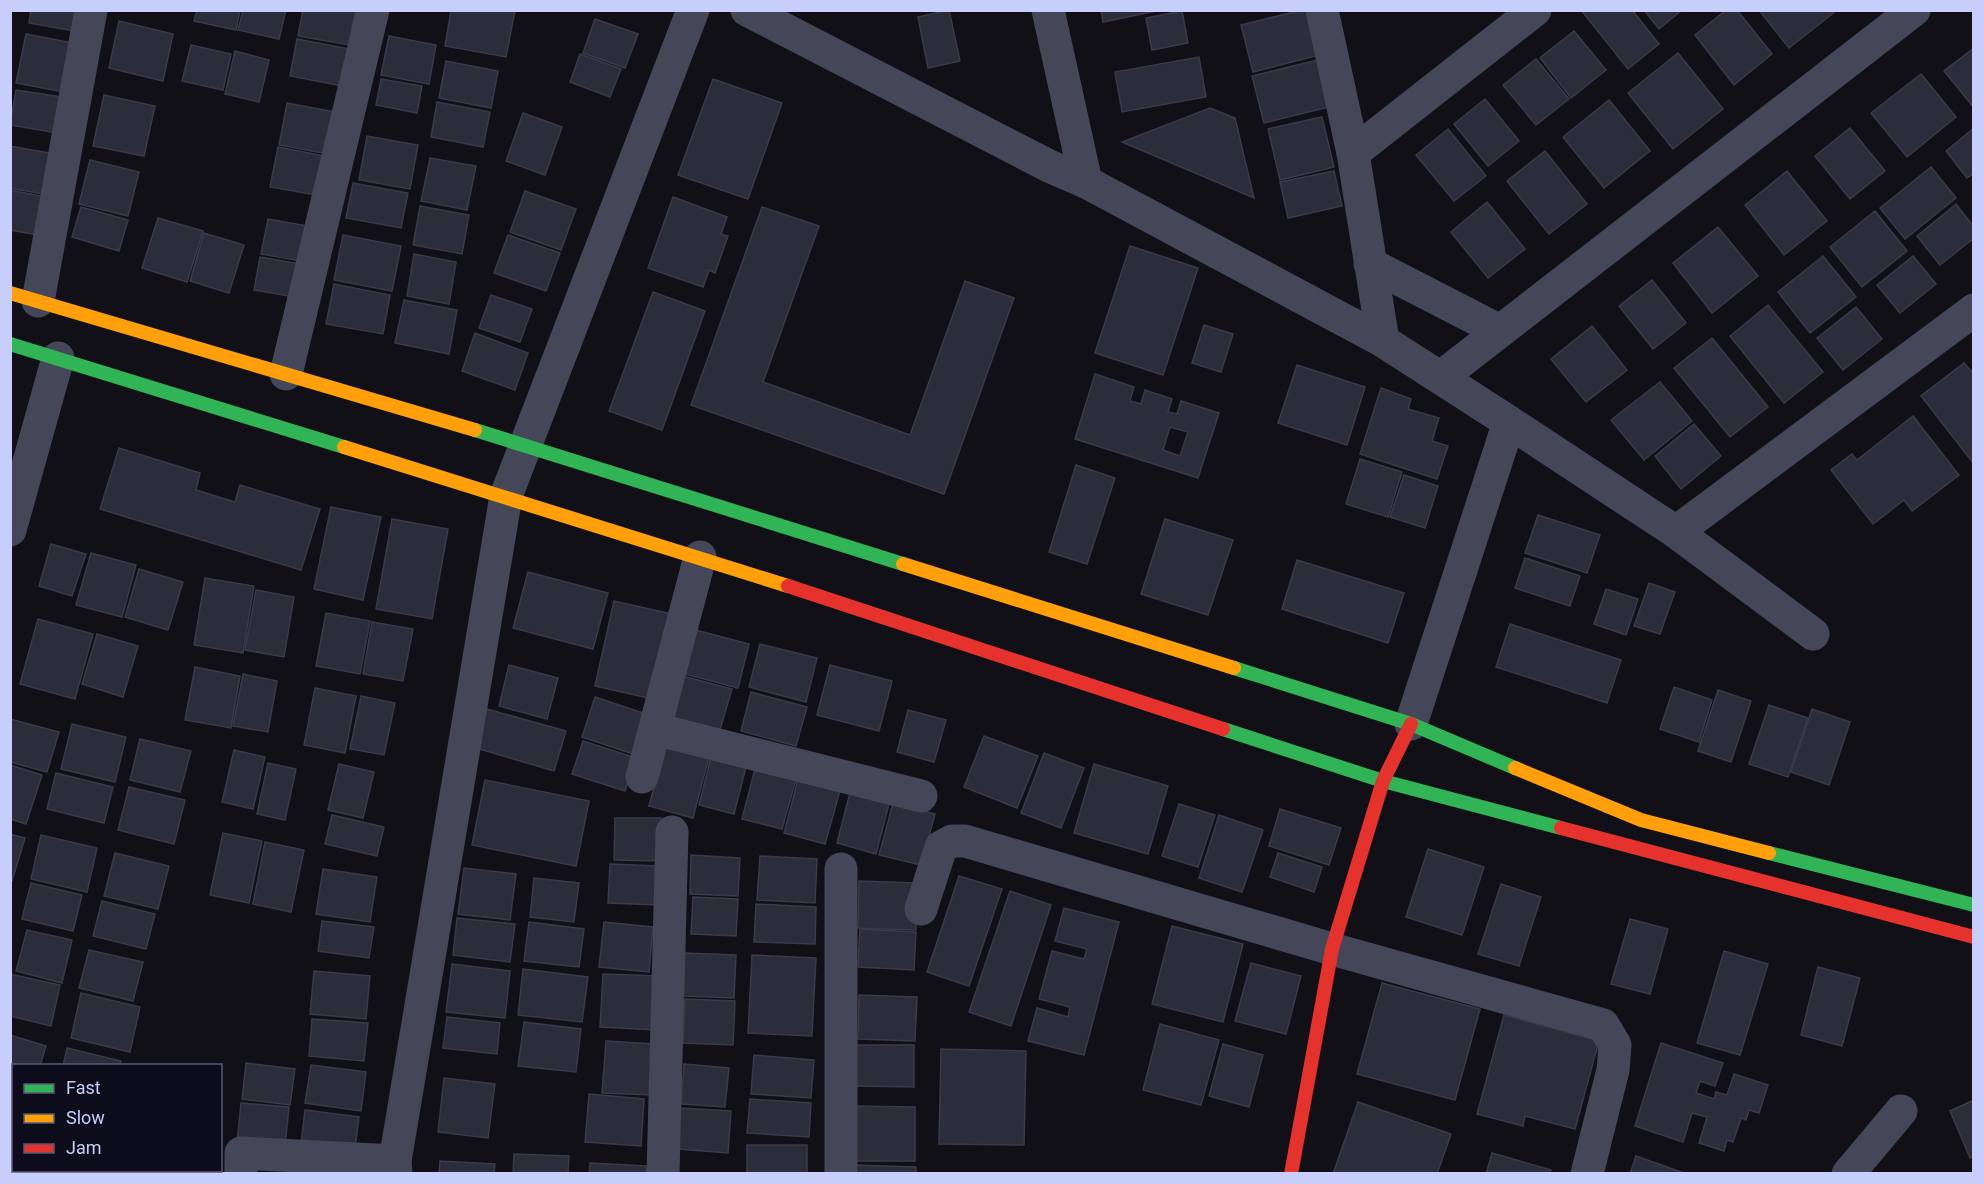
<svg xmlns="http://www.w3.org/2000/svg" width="1984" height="1184" font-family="Roboto,sans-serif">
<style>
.building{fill:#2c2d3a;stroke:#3a3a4b;stroke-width:1.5;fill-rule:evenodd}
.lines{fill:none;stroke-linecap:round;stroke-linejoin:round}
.street{stroke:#444757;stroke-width:33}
.fast{stroke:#30b455;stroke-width:14}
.slow{stroke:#ff9f0a;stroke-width:14}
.jam{stroke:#e5322d;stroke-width:14}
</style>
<rect width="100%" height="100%" fill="#101016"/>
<!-- building -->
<g class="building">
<path d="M31,10h52l-4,22 -50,-9z"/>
<path d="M197,10h43l-4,20 -42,-9z"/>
<path d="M243,10h43l-7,29 -41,-9z"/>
<path d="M303,10h52l-6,35 -51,-9z"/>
<path d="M451,10h64l-9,47 -61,-11z"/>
<path d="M949,10l11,51 -32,7 -10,-51z"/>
<path d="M1101,10h60l-58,12z"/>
<path d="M1302,10h6l11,45 -66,17 -12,-47z"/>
<path d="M1581,10h51l27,34 -31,25z"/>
<path d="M1644,10h38l-23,19z"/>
<path d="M1726,10h11l35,44 -38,31 -39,-50z"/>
<path d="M1759,10h78l-48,38z"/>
<path d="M1182,11l6,32 -36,7 -6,-32z"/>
<path d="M595,19l43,15 -13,34 -42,-15z"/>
<path d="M119,21l54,13 -10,47 -54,-13z"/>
<path d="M1574,31l32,39 -35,28 -31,-40z"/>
<path d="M26,34l47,9 -9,49 -48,-9z"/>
<path d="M389,36l47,9 -7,39 -48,-9z"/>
<path d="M297,39l53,10 -7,37 -53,-10z"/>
<path d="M191,45l40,9 -8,36 -41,-9z"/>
<path d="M1974,48v60l-30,-37z"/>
<path d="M235,51l34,9 -10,42 -34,-8z"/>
<path d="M1678,53l45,56 -50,40 -45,-56z"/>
<path d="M580,54l41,15 -11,28 -40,-15z"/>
<path d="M1199,57l7,40 -84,15 -7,-40z"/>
<path d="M1536,59l33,40 -33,26 -33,-40z"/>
<path d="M1318,60l11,47 -65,16 -12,-47z"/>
<path d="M446,61l52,10 -7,37 -52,-10z"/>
<path d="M1921,74l35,43 -49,40 -36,-44z"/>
<path d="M381,79l41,7 -5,27 -41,-8z"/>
<path d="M713,79l69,24 -34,96 -70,-24z"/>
<path d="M16,90l52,8 -6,36 -52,-9z"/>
<path d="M104,95l51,11 -11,50 -51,-10z"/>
<path d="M1485,99l34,42 -31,25 -34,-42z"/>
<path d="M1609,100l41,51 -46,37 -41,-51z"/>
<path d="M437,102l53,10 -7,35 -52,-10z"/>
<path d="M287,103l54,10 -8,42 -54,-10z"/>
<path d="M1210,108l25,10 19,80 -132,-56z"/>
<path d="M523,113l39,14 -17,48 -39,-14z"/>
<path d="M1322,117l12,50 -54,13 -12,-51z"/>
<path d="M1850,128l35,43 -35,28 -35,-43z"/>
<path d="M1974,128v45l-7,5 -21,-27z"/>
<path d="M1448,129l38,47 -32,25 -38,-46z"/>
<path d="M367,136l51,9 -8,44 -51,-9z"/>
<path d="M10,146l51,9 -7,41 -44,-8z"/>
<path d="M278,147l57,11 -8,39 -57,-10z"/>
<path d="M1545,151l42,53 -38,30 -42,-53z"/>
<path d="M430,158l46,8 -9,44 -46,-9z"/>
<path d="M90,160l49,12 -11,44 -49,-12z"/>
<path d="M1931,167l25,31 -51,41 -25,-31z"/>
<path d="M1334,171l8,35 -54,12 -8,-36z"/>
<path d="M1787,171l40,50 -43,34 -39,-50z"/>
<path d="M353,183l55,10 -7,35 -55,-10z"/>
<path d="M10,190l42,8 -8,38 -34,-6z"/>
<path d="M525,191l51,18 -15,41 -51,-18z"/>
<path d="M673,197l54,20 -6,17 7,2 -13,37 -6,-3 -6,17 -55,-19z"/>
<path d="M1487,202l38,47 -37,29 -37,-46z"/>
<path d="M1956,204l18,23v11l-34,27 -23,-29z"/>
<path d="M420,206l49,9 -7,39 -49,-9z"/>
<path d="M81,207l47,13 -9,31 -47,-14z"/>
<path d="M762,207l57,19 -56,156 147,53 55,-154 49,17 -70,196 -253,-89z"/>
<path d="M1875,211l32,40 -45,36 -32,-40z"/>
<path d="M158,218l45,13 -16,51 -45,-14z"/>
<path d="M268,219l51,9 -7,35 -51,-9z"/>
<path d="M1718,227l40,49 -46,37 -39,-50z"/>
<path d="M204,233l40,12 -15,48 -39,-12z"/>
<path d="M343,235l58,11 -9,45 -58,-11z"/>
<path d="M508,235l52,18 -14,38 -52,-18z"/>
<path d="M1130,246l68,22 -35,107 -68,-22z"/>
<path d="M414,254l42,8 -7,42 -42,-8z"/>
<path d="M1823,256l33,41 -46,36 -32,-41z"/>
<path d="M1913,256l23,28 -36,29 -23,-28z"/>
<path d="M260,257l46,8 -6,33 -46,-8z"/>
<path d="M1652,280l34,43 -33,26 -34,-43z"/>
<path d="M334,284l56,11 -7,39 -57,-10z"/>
<path d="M653,292l52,19 -43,119 -53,-19z"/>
<path d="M491,295l41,14 -12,33 -41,-14z"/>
<path d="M404,300l53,10 -8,44 -54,-11z"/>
<path d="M1768,305l55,67 -39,31 -54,-67z"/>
<path d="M1856,307l26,32 -39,31 -26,-32z"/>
<path d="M1204,325l29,9 -12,38 -29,-9z"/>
<path d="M1592,326l35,44 -41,32 -35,-43z"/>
<path d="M475,333l53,20 -13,37 -53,-19z"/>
<path d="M1712,338l56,69 -38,30 -56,-69z"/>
<path d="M1964,363l10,11v90l-53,-68z"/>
<path d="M1297,365l68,22 -18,58 -69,-22z"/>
<path d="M1095,374l39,13 -4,14 11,3 4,-14 27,9 -4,13 9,2 4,-13 38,12 -21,65 -123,-39zM1170,427l18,5 -8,24 -17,-6z"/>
<path d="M1660,382l32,39 -48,39 -33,-40z"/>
<path d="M1381,388l30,11 -3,10 31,9 -7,23 16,5 -11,33 -77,-25z"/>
<path d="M1913,416l46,59 -47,36 -8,-11 -31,24 -42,-54 21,-16 5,6z"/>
<path d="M1694,424l27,32 -40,33 -26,-33z"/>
<path d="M119,448l81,25 -4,17 39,12 5,-17 80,24 -19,61 -201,-61z"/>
<path d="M1360,459l42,13 -14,45 -42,-13z"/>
<path d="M1076,465l39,13 -28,86 -38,-12z"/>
<path d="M1404,475l34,11 -13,42 -35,-11z"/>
<path d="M331,507l50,10 -18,83 -49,-11z"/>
<path d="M1538,515l62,20 -13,38 -62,-20z"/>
<path d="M392,519l56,10 -16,90 -56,-10z"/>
<path d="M1165,519l68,21 -25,75 -67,-21z"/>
<path d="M51,544l35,10 -14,42 -33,-10z"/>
<path d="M91,553l45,12 -14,52 -46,-12z"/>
<path d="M1525,558l55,18 -10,30 -55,-18z"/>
<path d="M1297,560l107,33 -16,50 -106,-34z"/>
<path d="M139,569l44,13 -15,48 -43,-13z"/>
<path d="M528,572l80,21 -15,56 -80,-21z"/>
<path d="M205,578l49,8 -11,67 -49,-8z"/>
<path d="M1649,583l26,9 -15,42 -26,-8z"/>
<path d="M1606,589l32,10 -12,36 -32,-11z"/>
<path d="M256,590l38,7 -10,60 -39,-7z"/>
<path d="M614,601l58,13 -19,85 -58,-13z"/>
<path d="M326,613l44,8 -10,53 -44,-8z"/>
<path d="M38,619l55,15 -18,65 -55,-15z"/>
<path d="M372,622l41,7 -10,52 -40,-7z"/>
<path d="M1510,624l111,36 -14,43 -111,-36z"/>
<path d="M692,629l57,15 -11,44 -57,-15z"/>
<path d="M97,634l41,12 -15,51 -41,-13z"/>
<path d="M760,644l57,14 -11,44 -57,-15z"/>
<path d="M509,665l49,13 -11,41 -48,-13z"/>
<path d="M830,665l62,16 -13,50 -62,-16z"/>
<path d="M195,667l45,9 -9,52 -46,-8z"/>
<path d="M243,674l34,7 -9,51 -35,-6z"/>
<path d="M679,675l53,14 -13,44 -52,-13z"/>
<path d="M1674,687l38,13 -13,42 -39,-13z"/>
<path d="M315,688l41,8 -11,57 -41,-8z"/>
<path d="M1718,690l33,11 -20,61 -33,-11z"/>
<path d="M751,692l56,15 -11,39 -55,-15z"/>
<path d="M361,696l34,7 -11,52 -34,-6z"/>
<path d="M595,697l57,19 -13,40 -57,-19z"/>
<path d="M1769,705l39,13 -20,59 -39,-13z"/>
<path d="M487,709l79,22 -12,40 -78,-23z"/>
<path d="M1812,709l38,13 -21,63 -38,-13z"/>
<path d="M908,710l38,10 -12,42 -37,-10z"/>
<path d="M10,719l49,13 -12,40 -37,-10z"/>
<path d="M72,724l54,13 -11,45 -54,-13z"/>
<path d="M984,736l54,20 -21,52 -53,-21z"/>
<path d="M140,739l51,12 -11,41 -50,-12z"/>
<path d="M583,741l53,17 -11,33 -53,-17z"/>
<path d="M665,745l44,12 -16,61 -44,-12z"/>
<path d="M234,750l31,7 -12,52 -31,-7z"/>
<path d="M712,753l35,10 -13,51 -35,-9z"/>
<path d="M1044,753l40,15 -23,60 -40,-15z"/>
<path d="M268,763l28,6 -11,51 -28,-6z"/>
<path d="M339,764l35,8 -11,46 -35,-8z"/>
<path d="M1094,764l74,22 -20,68 -74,-21z"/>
<path d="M10,765l32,10 -16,49 -16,-5z"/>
<path d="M756,765l41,11 -15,53 -40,-10z"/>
<path d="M56,773l57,14 -9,36 -57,-14z"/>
<path d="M799,776l42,11 -16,57 -41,-11z"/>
<path d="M485,780l104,21 -13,65 -104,-21z"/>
<path d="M129,787l56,13 -11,44 -56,-14z"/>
<path d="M851,789l39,11 -14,54 -39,-11z"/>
<path d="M893,803l42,11 -14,51 -42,-10z"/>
<path d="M1179,804l36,11 -17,52 -36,-11z"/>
<path d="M1280,809l61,19 -12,37 -60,-19z"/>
<path d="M332,815l52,12 -7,29 -52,-12z"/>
<path d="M1219,815l44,15 -21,62 -43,-14z"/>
<path d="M615,818h46l-1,43 -46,-1z"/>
<path d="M223,833l39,8 -13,62 -39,-8z"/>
<path d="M10,834l15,4 -13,43h-2z"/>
<path d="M41,835l56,13 -10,44 -56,-13z"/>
<path d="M265,842l39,8 -13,62 -38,-8z"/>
<path d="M1428,849l56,18 -22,68 -56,-18z"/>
<path d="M115,853l54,13 -11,43 -54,-13z"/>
<path d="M1278,853l44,14 -8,25 -44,-15z"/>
<path d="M691,855l49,3 -2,38 -48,-2z"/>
<path d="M760,856l57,3 -2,44 -58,-3z"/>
<path d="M610,864l50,2 -2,39 -50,-2z"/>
<path d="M464,868l52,6 -6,46 -52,-6z"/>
<path d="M323,869l54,8 -7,45 -54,-8z"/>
<path d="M959,876l43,13 -33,97 -42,-14z"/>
<path d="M534,878l45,5 -5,39 -44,-5z"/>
<path d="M859,881l58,2 -1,47 -58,-2z"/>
<path d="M31,883l51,12 -9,36 -51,-12z"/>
<path d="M1501,884l40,13 -22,69 -41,-12z"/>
<path d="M1010,891l41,14 -40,121 -42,-14z"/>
<path d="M693,897l45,2 -2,37 -45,-2z"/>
<path d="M102,901l53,13 -9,35 -53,-13z"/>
<path d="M756,904l60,3 -1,37 -61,-2z"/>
<path d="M1064,908l55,14 -35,133 -56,-14 9,-33 31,9 2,-10 -31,-8 13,-48 32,8 3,-10 -32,-8z"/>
<path d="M457,918l58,6 -5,38 -57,-7z"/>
<path d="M1630,919l38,10 -18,65 -39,-10z"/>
<path d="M322,921l52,6 -5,31 -51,-7z"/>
<path d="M529,922l55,7 -5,38 -55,-6z"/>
<path d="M604,922l49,5 -4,45 -50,-5z"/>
<path d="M1172,926l71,18 -20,78 -71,-18z"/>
<path d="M860,929l56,3 -2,38 -56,-3z"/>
<path d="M27,930l45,10 -10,43 -46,-12z"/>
<path d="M89,950l54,12 -10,39 -54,-13z"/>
<path d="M1724,951l44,13 -28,91 -43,-12z"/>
<path d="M685,953l51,2 -2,43 -51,-2z"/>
<path d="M752,955l64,3 -4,78 -64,-3z"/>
<path d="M1251,963l50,13 -15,58 -51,-13z"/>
<path d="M452,964l58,7 -5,47 -59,-6z"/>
<path d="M1818,967l42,11 -18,68 -41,-11z"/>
<path d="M523,969l65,8 -6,45 -64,-7z"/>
<path d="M314,971l56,5 -4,43 -56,-5z"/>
<path d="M10,974l50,11 -9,41 -41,-10z"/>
<path d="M603,974l56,2 -3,54 -56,-3z"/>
<path d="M1382,983l98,26 -25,91 -98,-26z"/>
<path d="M81,993l59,14 -10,45 -59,-14z"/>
<path d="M859,995l58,2 -2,44 -57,-2z"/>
<path d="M685,999l50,2 -2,44 -50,-2z"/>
<path d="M1504,1015l95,26 -24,88 -50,-13 -2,10 -46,-12z"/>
<path d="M447,1017l53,6 -3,31 -54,-6z"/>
<path d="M312,1019l56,4 -4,38 -55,-5z"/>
<path d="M524,1022l57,7 -5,43 -58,-6z"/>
<path d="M1160,1024l59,16 -18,65 -58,-15z"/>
<path d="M10,1035l36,11 -6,20h-26v14l-4,-1z"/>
<path d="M606,1041l49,3 -3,51 -50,-2z"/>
<path d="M1661,1043l62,20 -8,23 -15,-5 -4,12 18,6 2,-7 11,3 7,-21 34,11 -9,28 -10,-3 -3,10 -5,-2 -8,24 -6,-2 -3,11 -25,-8 8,-26 -15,-4 -9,29 -48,-16z"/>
<path d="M1223,1044l40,11 -14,52 -40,-11z"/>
<path d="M854,1045h60v42l-60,-1z"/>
<path d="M67,1048l54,13 -1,5h-57z"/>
<path d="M941,1049l85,2 -2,94 -85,-1z"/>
<path d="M754,1055l60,5 -3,38 -60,-4z"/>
<path d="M246,1063l49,6 -5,36 -48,-6z"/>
<path d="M684,1064l45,4 -4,39 -44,-3z"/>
<path d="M311,1065l55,7 -5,39 -56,-8z"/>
<path d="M444,1078l51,6 -7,54 -50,-6z"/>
<path d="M10,1085h4v40l-4,-1z"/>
<path d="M589,1094l55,5 -3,47 -56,-4z"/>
<path d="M750,1099l61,4 -2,34 -62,-4z"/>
<path d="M1974,1100v56l-4,2 -20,-47z"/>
<path d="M1358,1102l93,32 -14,40h-104z"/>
<path d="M241,1103l48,4 -4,40 -48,-4z"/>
<path d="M853,1106l62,1v54h-62z"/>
<path d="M680,1108l51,3 -3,42 -50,-4z"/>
<path d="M305,1110l54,7 -4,32 -54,-6z"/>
<rect x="747" y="1145" width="60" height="29"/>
<path d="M10,1148h4v22h12v4h-16z"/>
<path d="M1492,1153l59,17 -1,4h-64z"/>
<path d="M514,1154l55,2 -1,18h-55z"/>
<path d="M1636,1156l51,18h-57z"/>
<path d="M440,1161l55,3 -1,10h-55z"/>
<path d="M590,1163l57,3 -1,8h-57z"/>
<path d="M853,1165l63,2v7h-64z"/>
<rect x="46" y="1170" width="58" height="4"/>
</g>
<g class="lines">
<!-- street -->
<g class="street">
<path d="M747,10l302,156 37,16 297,159 126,81 -98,302"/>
<path d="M1048,10l38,172"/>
<path d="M1322,10l31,143 30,188"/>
<path d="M1353,153l182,-143"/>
<path d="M1370,264l130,67"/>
<path d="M38,301l53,-291"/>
<path d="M286,374l87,-364"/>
<path d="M1441,377l473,-367"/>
<path d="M1509,422l167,110 137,102"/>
<path d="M10,530l48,-172"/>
<path d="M1676,532l298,-222"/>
<path d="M655,729l266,67"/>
<path d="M642,777l58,-220"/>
<path d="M921,909l20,-62 11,-6h13l367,108 271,76 12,20 -2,25 -26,104"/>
<path d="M241,1174v-21l154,8"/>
<path d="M396,1174l-1,-13 111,-665 187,-486"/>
<path d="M663,1174l9,-342"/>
<path d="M841,1174v-305"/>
<path d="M1848,1174l53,-63"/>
</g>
<!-- fast -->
<g class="fast">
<path d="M10,344l334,103"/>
<path d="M475,430l428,134"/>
<path d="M1234,668l177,56 104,44"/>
<path d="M1223,729l160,52 178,47"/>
<path d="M1769,853l205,52"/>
</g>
<!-- slow -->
<g class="slow">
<path d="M10,293l465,137"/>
<path d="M344,447l444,139"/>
<path d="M903,564l331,104"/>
<path d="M1515,768l126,52 128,33"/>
</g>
<!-- jam -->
<g class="jam">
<path d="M788,586l435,143"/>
<path d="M1561,828l413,109"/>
<path d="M1291,1174l41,-225 51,-168 28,-57"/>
</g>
</g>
<!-- border -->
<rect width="1984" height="1184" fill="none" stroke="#c8cefc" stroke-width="24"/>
<!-- legend -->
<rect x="12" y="1064" width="210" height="108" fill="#0c0c1a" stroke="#575a74" stroke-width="1.5"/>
<rect x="24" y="1084" width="30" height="9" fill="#30b455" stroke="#575a74" stroke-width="1.5"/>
<text x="66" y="1094" font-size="18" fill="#c8cefc">Fast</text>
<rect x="24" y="1114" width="30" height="9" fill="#ff9f0a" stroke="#575a74" stroke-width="1.5"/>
<text x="66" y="1124" font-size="18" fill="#c8cefc">Slow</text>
<rect x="24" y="1144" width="30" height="9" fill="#e5322d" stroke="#575a74" stroke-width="1.5"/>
<text x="66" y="1154" font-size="18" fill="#c8cefc">Jam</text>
</svg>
